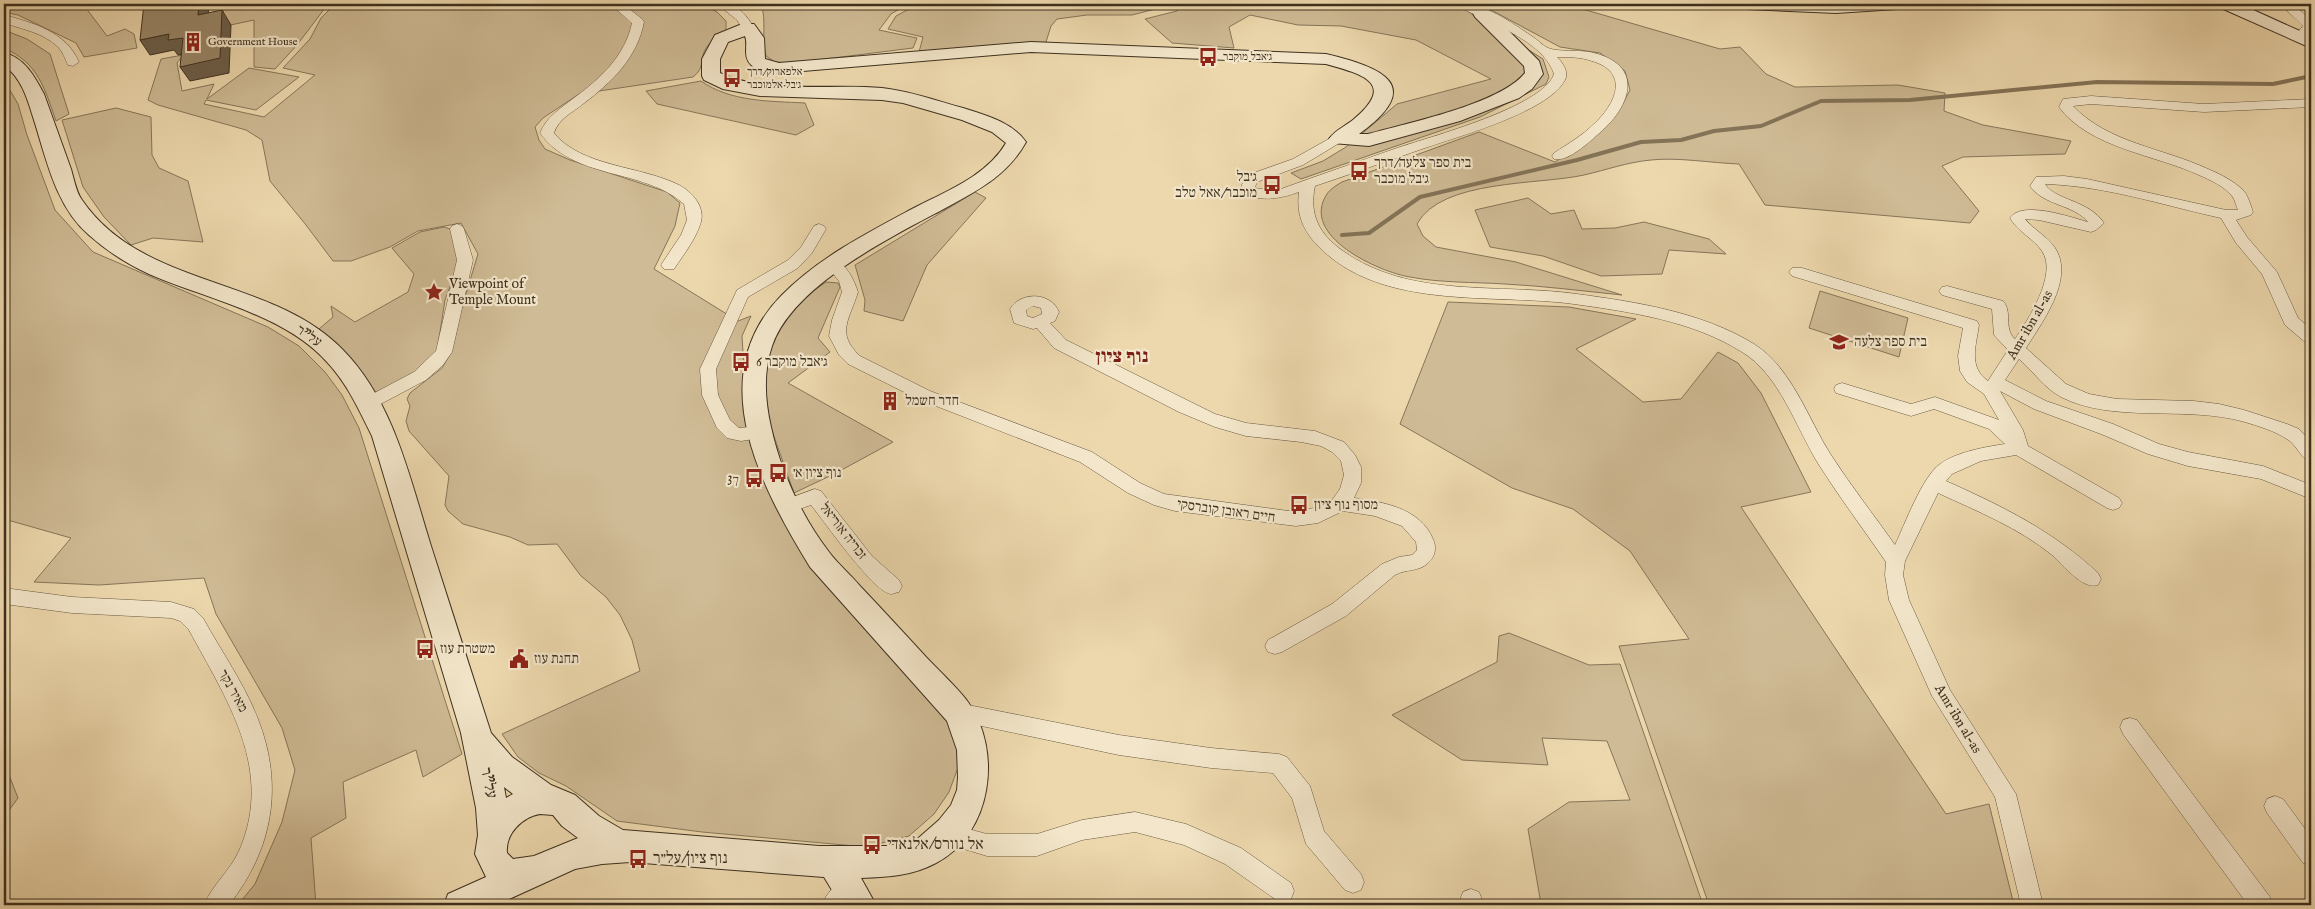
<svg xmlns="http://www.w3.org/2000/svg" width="2315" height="909" font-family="'IM FELL English','Frank Ruhl Libre',serif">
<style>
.green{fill:#cfbb95;stroke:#86765a}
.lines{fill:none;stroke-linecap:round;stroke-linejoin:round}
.stream{stroke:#847357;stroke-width:4}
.street-casing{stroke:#6a5a42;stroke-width:1}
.secondary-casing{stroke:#3e301f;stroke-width:2}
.street{fill:#f3e6ca;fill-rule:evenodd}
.secondary{fill:#f3e6ca;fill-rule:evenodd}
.shaded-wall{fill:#6b5e4a;stroke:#3e301f}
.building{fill:#998769;stroke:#3e301f}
.labels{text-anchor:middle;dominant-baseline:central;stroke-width:4.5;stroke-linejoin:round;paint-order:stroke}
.far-poi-label{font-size:11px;fill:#3e301f;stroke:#f3e6ca;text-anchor:start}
.poi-label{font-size:14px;fill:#3e301f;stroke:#f3e6ca;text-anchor:start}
.street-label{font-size:14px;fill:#3e301f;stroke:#f3e6ca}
.near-street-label{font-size:16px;fill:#3e301f;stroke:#f3e6ca}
.near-poi-label{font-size:16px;fill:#3e301f;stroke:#f3e6ca;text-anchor:start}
.district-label{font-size:19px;font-weight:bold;fill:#7a1f14;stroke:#f3e6ca}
</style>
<rect width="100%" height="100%" fill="#edd8ad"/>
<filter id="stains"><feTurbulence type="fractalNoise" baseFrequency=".004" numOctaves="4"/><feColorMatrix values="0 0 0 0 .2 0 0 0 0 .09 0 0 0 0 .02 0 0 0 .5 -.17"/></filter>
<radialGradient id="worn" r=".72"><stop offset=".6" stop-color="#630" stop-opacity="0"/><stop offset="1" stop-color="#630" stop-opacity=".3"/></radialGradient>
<!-- green -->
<g class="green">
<path d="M4,4h79l24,32 18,-7 9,5 3,14 -53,9 -8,-14 -58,-28 -14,-3z"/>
<path d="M224,4h104l-31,41 -22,24 -21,-2v-47l-33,7z"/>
<path d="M335,4h366l16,8 9,9v11c-10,5 -20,12 -23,23 -2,10 -1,15 -10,22l-114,17 -36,24 -8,9 4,13 6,9 25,11 97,32 13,11 -5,23 -21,43 84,52 13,-5 -9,20 5,80 24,66 178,236 13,39 -13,35 -15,22 -25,22 -43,11 -164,-15 -85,-11 -51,-35 -27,-13 -21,-16 -16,-23 138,-63 -8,-31 -12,-25 -14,-18 -25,-21 -24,-32 -29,1 -18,-8 -47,-13 -15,-13 -3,-6 4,-29 -40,-45 -3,-10 4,-15 -3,-7 3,-6 32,-25 9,-15 5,-26 22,-73 -17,-31 -43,8 -28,16 -39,14h-18l-27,-36 -36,-44 -8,-41 -16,-10 -88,-25 -10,-5 13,-41 22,-4 -6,8 5,28 32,-7 -7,15 42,-31 50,9 -43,33 -50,-10 -2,4 60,13 51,-42 -32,-7 27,-29 11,-21z"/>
<path d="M761,4h147l-17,10 -12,16 38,8 -4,10 -120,15 -18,-1 -9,-6c-5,-17 1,-36 -5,-52z"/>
<path d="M918,4h247l-2,3 -31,8h-45l-30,4 -6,7 -5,16 -127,10 4,-15 -35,-8 8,-13z"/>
<path d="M1181,4h275l87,55 6,18 -3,7 -66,33 -179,62 -10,-6 32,-12 23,-14 51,-43 94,-25 -75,-39 -75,-14 -43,-1 -48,-10 -21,12 5,21 -62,-5 -27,-24 32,-8z"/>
<path d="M1480,4h70l36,6 134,39 20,-2 26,27 29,13 103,-2 47,8 -1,18 39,14 88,16 -6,13 -102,3 -21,9 37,45 -9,12 -205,-18 -26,-41c-27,-1 -62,-7 -88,-4 -23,2 -45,10 -67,15 -44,10 -143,4 -167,49l6,12 13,11 80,15 106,33c-39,-4 -78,-9 -117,-11 -31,-2 -64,-1 -95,-7 -31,-5 -111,-41 -83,-83 3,-5 10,-9 15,-12l137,-50 76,30 42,-27 23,-26 10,-19 -5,-19 -25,-18 -40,-6z"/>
<path d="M4,30l23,9 23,15 19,60 -13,7c-12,-34 -18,-58 -52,-73z"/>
<path d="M4,80l14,24 9,31 28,75 38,42 175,75 31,19 26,26 17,23 17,33 103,326 -39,23 -7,-27 -73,32 3,36 -35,20 5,67h-78l17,-21 27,-62 13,-52 -13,-42 -66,-114 -12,-36 -105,7 -65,-3 37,-44 -67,-19z"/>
<path d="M701,81c30,21 68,20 104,22l9,22 -18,10 -139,-31 -11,-13z"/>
<path d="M116,108l35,9 1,38 7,13 29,13 15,61 -50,-4 -22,7 -27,-28 -21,-30 -21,-67z"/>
<path d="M975,192l11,6 -59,67 -24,56 -39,-10 1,-11 -10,-35z"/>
<path d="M1528,198l23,16 23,-4 8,19 33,-1 29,-6 65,17 17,15 -57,-4 -7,24 -61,2 -58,-20 -53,-9 -15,-37z"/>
<path d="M444,227l9,3 5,35 -13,35 -8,51 -10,17 -43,22 -9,2 -13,-20 -43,-43 14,-12 -2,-11 24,16 53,-30 6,-18 -22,-26 28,-16z"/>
<path d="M826,282l12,1 2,4 -22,51 12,14 -42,31 105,59 -57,31 -42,20 -28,-79 -5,-42 15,-40 12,-23z"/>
<path d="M1820,291l88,27 -9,39 -90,-29z"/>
<path d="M1448,302l121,5 67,12 -60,30 67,53 38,-3 37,-47 20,11 23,30 50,99 -70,15 205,307 43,-10 25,101h-305l-90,-259 70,-7 -59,-88 -57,-42 -61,-21 -112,-64z"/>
<path d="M1509,633l80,32 31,-1 83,241 -162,-1 -13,-75 41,-27 61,-2 -23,-59 -65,-3 6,27 -86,-5 -70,-45 105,-53 2,-26z"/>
<path d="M9,775l9,23 -14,19v-40z"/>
</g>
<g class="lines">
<!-- stream -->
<path class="stream" d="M1342,235l27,-2 51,-36 157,-37 64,-18 40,-2 33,-9 47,-5 60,-25 89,-1 187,-18 176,2 38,-8"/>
<!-- street casing -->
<g class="street-casing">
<g id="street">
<path d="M610,4h13l19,15 2,3c-7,36 -32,60 -61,82 -11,9 -24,14 -29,29 27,34 88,33 125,52 13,7 26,21 22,37 -5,17 -17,32 -27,47h-10l-3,-4 20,-30 6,-15 -3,-16c-40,-36 -111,-24 -144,-71 7,-17 20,-24 34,-35 27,-20 51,-42 58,-75z"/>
<path d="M717,4c19,-1 28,8 37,24l-2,3h-8l-7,-11z"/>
<path d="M1458,4c26,-2 54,19 75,33 5,3 10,9 15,11 10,4 30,2 42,4 57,12 41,56 6,84 -10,9 -29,26 -42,23l-2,-3 2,-3c14,-9 29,-18 41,-30 22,-21 34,-51 -3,-62 -11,-4 -24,-4 -35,-4 6,6 12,15 8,23 -16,32 -109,57 -143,69 -35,12 -71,25 -107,37 -6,29 4,48 28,65 68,48 155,32 234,43 59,8 125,18 177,50 38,24 54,75 77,111 20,31 43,60 64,90 10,-21 27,-68 45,-81 16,-12 45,-17 65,-20l-16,-15 -55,-20 -23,7 -75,-23 -2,-4 2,-4 6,-2 69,21 24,-7 64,23 -15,-26 -17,-12 -7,-11 -2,-15 5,-28 -171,-52 -3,-4 3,-4h10l175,53 2,4c-3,21 -11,42 9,56l20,-31 -14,-15 -2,-26 -50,-14 -3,-4 3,-4 5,-1 56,15c10,11 0,27 12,38 13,-19 43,-65 27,-88 -9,-13 -24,-19 -32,-33 12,-18 60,-1 78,4 -15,-18 -44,-16 -58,-36l6,-9 28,-1 23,3 139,31h12c-2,-4 -3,-11 -6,-14 -8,-10 -22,-16 -33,-21 -43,-20 -110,-27 -140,-68l4,-8 28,-3 113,8 107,-5v8l-107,5 -113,-8 -18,2c35,37 90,42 135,63 12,5 26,12 36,22 4,5 7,15 9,21l-2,3 -15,5 11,17 30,35 21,46 13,11v15l-6,-2 -20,-17 -23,-51 -26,-31 -15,-25c-59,-13 -115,-32 -176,-34 9,16 44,16 59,39l-8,7 -5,2 -52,-12 -14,-1c8,10 20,16 28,26 24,31 -10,76 -27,103l40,36 23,10 28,5 77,2 25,3 25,6 43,14 12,5 12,13v20c-11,-4 -14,-17 -24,-23 -12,-8 -29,-13 -42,-17 -59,-17 -131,2 -184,-25 -17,-9 -28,-26 -42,-38l-14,21 41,21 67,23 46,20 29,8 75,14 48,19v14l-50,-20 -73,-13 -40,-12 -47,-20 -67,-25 -34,-18 23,39 5,16 91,52 3,5 -3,5 -6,2 -6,-2 -91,-53 -35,6 -29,13 -6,7c56,25 107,50 152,92l3,6 -3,6c-16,5 -34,-20 -46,-30 -33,-27 -75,-44 -114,-62l-33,68 -2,14 6,25 41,90 66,104 27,111h-22l-26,-108 -63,-101 -43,-96 -4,-25 1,-13c-22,-32 -46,-64 -67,-97 -23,-37 -39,-90 -77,-113 -49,-31 -111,-40 -168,-48 -82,-11 -191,7 -255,-57 -16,-16 -23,-33 -20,-55 -16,6 -46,13 -58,-4l4,-12 48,-17 41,-23h10l2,3 -43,26 -46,17 -2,5 3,2h23c38,-14 77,-27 116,-41 32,-11 146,-41 157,-74 -9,-28 -48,-44 -73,-57 -7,-3 -18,-7 -23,-13z"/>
<path d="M2280,4h13l18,16v14l-7,6h-8l-2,-3 9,-11z"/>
<path d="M4,15c30,8 62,17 75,47l-6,4 -5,-1c-3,-6 -5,-13 -10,-18 -14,-14 -36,-18 -54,-24z"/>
<path d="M457,224l5,2 2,3 9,31 -21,92 -9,13 -17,15 -51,27 -6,2 -6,-2 -2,-4 2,-4 51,-27 22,-21 21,-91 -7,-31 2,-3z"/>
<path d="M819,224l5,2 2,3 -14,24 -14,15 -50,29 -32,72 2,26 12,25 9,8 21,-2 6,1 3,5 -3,5 -25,4 -14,-3 -10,-10 -15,-33 -2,-26 37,-79 51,-30 13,-13 13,-21z"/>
<path d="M834,260c13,4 20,20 24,32 -8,27 -23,41 2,64l70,35 162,61 48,31 24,11 132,18 26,-6 10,-6 8,-11 4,-14 -3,-14 -9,-9 -11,-6 -20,-4 -55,-6 -31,-9 -36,-15 -125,-64 -17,-20 -4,1 -19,-6 -4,-14c11,-18 41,-17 49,3l-4,9 -5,2 16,17 149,74 31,9 69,8 29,11 11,13 6,12v16l-7,15c29,4 66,10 79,41 4,9 2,18 -5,24 -9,9 -23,6 -33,12l-49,41 -64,36 -7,2 -7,-2 -3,-6 3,-6 64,-36 50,-40 17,-7 13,-2 5,-5 -1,-8 -14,-16 -27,-10 -32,-5 -25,12 -22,3 -121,-15 -21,-6 -26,-12 -48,-31 -162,-63 -70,-35 -9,-9 -10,-19 3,-16 10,-28 -3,-11 -13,-16 3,-4zM1033,306l8,2 1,6 -9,4 -6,-2 -1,-6z"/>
<path d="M815,489l6,2 51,65 27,24 3,6 -3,6c-2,0 -6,2 -8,2 -17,-1 -67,-73 -80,-89l-23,8 -6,-2 -3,-5 3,-5z"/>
<path d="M4,588l68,9 99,5 23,7 9,9c18,33 41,65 55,101 26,67 15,130 -29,186h-25c8,-20 26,-34 35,-54 36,-82 -13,-152 -50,-221l-9,-9 -9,-3 -99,-5 -68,-9z"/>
<path d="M958,703l161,32 92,13 68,6 8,3 23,29 14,45 37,43 3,8 -3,8 -8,3 -8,-3 -39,-46 -14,-46 -19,-25 -62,-5 -92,-13 -161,-34 -7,-3 -3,-6 3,-6z"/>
<path d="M2130,718l7,2 133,177 3,8h-25l-125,-171 -3,-7 3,-7z"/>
<path d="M2275,796l8,3 28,38v29l-8,-3 -36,-50 -3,-7 3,-7z"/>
<path d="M1135,812l51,12 55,24 50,35 3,8 -3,8 -8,3 -8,-3 -50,-35 -41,-19 -49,-13 -53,8 -45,16h-50l-46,-14 -3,-7 3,-7 8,-4 38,10h50l45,-14z"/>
<path d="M849,877l8,3 3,8 -3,8 -9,9h-26c4,-12 15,-23 27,-28z"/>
<path d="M1471,889l8,3 5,13h-22l-2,-5 3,-8z"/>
</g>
</g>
<!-- secondary casing -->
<g class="secondary-casing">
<g id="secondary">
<path d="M1468,4h17l4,7 50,50 4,13 -11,15 -13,9 -59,23 -91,25 -37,-3 -3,-4c6,-9 17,-13 25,-20 43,-36 8,-45 -28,-55l-295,-12 -252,21c-15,-2 -33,-3 -33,-21 0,-6 1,-11 -1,-16l-17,6 -8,17v14c47,22 111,10 162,15 28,3 55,13 81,20 22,7 49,14 63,34 -20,36 -52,50 -86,69 -53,28 -148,76 -168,135 -9,26 -7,55 -1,81 9,43 31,90 58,125 9,12 21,22 31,34 22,23 44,47 66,71 14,15 30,29 42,45 35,49 24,132 -32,161 -24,13 -49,14 -75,15l15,27h-35l-17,-28 -194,-15 -28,2 -27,5 -79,36h-52l4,-11 38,-17 -11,-23 3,-19 -2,-27 -15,-75 -89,-297c-13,-26 -25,-53 -45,-74 -43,-48 -121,-63 -178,-88 -22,-10 -42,-23 -60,-39 -34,-29 -43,-78 -56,-118 -6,-20 -12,-39 -29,-52v-12c20,4 31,24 40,41 9,25 18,50 27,75 3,10 5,23 11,31 61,89 190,76 261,150 51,52 67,129 88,196 20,63 40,125 60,187l21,24 39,28 24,10 24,21 24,14 196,16h68l28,-5 24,-21 12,-15 6,-15 1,-13 -1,-27 -10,-29 -137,-154c-49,-80 -108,-190 -29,-271 36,-37 84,-62 129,-86 34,-18 76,-33 96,-67l-14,-11 -30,-12 -59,-17 -21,-3 -122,-4 -37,-7 -19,-9 -2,-4v-17l13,-24 27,-11h12l10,14 1,21 14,4 252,-21 295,12c55,13 101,31 33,80h9c40,-11 132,-30 157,-61l-1,-7 -49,-49zM504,787l9,7 -7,4zM540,814l13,1 9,11 16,12 -44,18 -21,3 -6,-6c-2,-19 15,-36 33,-39z"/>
<path d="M1738,4h168l-3,4 -6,1 -61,4 -89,-4 -6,-1z"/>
<path d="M2218,4h22l71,32v12l-90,-40z"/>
</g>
</g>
<!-- street -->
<use href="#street" class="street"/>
<!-- secondary -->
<use href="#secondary" class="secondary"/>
</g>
<!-- shaded-wall -->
<g class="shaded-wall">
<path d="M199,4h10l-2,26 -9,-15z"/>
<path d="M222,10l9,15 -2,48 -39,8 -10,-14z"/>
<path d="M169,34l14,4 9,14 -14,3 -4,-5 -24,5 -10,-15z"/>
</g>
<!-- building -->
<path class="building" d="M144,4h55l-1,11 24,-5 -2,48 -40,9 3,-29 -15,2 1,-6 -29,6z"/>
<!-- icons -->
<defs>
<g id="building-bare" transform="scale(1.5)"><path d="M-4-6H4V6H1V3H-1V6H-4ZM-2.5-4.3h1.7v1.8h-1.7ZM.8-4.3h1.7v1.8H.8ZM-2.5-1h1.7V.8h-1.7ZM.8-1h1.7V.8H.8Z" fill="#8f2418" stroke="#f3e6ca" stroke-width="2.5" paint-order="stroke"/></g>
<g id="bus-bare" transform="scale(1.5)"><path d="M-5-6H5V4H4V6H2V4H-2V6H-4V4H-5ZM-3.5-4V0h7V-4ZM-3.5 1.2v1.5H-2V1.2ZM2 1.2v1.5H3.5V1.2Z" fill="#8f2418" stroke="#f3e6ca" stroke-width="2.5" paint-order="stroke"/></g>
<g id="sight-bare" transform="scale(1.5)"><path d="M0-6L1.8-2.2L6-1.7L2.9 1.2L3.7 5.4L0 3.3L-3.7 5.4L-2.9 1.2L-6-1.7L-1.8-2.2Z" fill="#8f2418" stroke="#f3e6ca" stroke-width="2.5" paint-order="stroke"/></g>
<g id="school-bare" transform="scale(1.5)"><path d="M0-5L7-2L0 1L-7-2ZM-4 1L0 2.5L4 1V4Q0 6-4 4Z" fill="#8f2418" stroke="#f3e6ca" stroke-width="2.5" paint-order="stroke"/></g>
<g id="civic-bare" transform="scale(1.5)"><path d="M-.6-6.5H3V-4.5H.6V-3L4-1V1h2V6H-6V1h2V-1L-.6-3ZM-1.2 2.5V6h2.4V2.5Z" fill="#8f2418" stroke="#f3e6ca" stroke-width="2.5" paint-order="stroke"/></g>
</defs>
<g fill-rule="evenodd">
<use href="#building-bare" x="193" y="42"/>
<use href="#bus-bare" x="1208" y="57"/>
<use href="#bus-bare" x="732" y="78"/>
<use href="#bus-bare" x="1359" y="171"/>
<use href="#bus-bare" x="1272" y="185"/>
<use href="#sight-bare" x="434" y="292"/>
<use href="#school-bare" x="1839" y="342"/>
<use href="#bus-bare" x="741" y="362"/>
<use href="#building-bare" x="890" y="401"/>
<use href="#bus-bare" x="778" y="473"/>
<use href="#bus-bare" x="754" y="478"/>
<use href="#bus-bare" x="1299" y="505"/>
<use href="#bus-bare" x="425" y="649"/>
<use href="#civic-bare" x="519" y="659"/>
<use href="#bus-bare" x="872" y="845"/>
<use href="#bus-bare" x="638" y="859"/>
</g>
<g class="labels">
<!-- far-poi labels -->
<g class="far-poi-label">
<text x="208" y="42">Government House</text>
<text x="1223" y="57">ג׳אבל מוקבר</text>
<text x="747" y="72">אלפארוק/דרך<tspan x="747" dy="13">ג׳בל אלמוכבר</tspan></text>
</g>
<!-- poi labels -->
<g class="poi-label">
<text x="1374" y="163">בית ספר צלעה/דרך<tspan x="1374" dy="16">ג׳בל מוכבר</tspan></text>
<text x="1257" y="177" text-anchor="end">ג׳בל<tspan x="1257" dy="16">מוכבר/אאל טלב</tspan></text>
<text x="449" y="284">Viewpoint of<tspan x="449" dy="16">Temple Mount</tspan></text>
<text x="1854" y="342">בית ספר צלעה</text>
<text x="756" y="362">ג׳אבל מוקבר 6</text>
<text x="905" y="401">חדר חשמל</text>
<text x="793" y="473">נוף ציון א׳</text>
<text x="739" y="478" text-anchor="end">37</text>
<text x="1314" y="505">מסוף נוף ציון</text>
<text x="440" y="649">משטרת עוז</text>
<text x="534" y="659">תחנת עוז</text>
</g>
<!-- street labels -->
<g class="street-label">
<text transform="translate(2030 325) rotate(-60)">Amr ibn al-as</text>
<text transform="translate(309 336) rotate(34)">על"ר</text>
<text transform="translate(1226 511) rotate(8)">חיים ראובן קוברסקי</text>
<text transform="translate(843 531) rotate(52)">זכריה אוריאל</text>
<text transform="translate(233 691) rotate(61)">מאיר נקר</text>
<text transform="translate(1958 719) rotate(59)">Amr ibn al-as</text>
</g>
<!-- near-street labels -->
<g class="near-street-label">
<text transform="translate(488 783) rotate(78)">על"ר</text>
</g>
<!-- near-poi labels -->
<g class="near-poi-label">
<text x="887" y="845">אל נוורס/אלנאדי</text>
<text x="653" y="859">נוף ציון/על״ר</text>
</g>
<!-- district labels -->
<g class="district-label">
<text x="1122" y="357">נוף ציון</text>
</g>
</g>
<!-- margin -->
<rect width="2315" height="909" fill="none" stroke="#edd8ad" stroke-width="20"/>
<rect x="5" y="5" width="2305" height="899" fill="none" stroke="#3e301f" stroke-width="2.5"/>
<rect x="10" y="10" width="2295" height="889" fill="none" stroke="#3e301f"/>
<rect width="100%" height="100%" filter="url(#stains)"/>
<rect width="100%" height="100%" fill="url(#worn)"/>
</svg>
